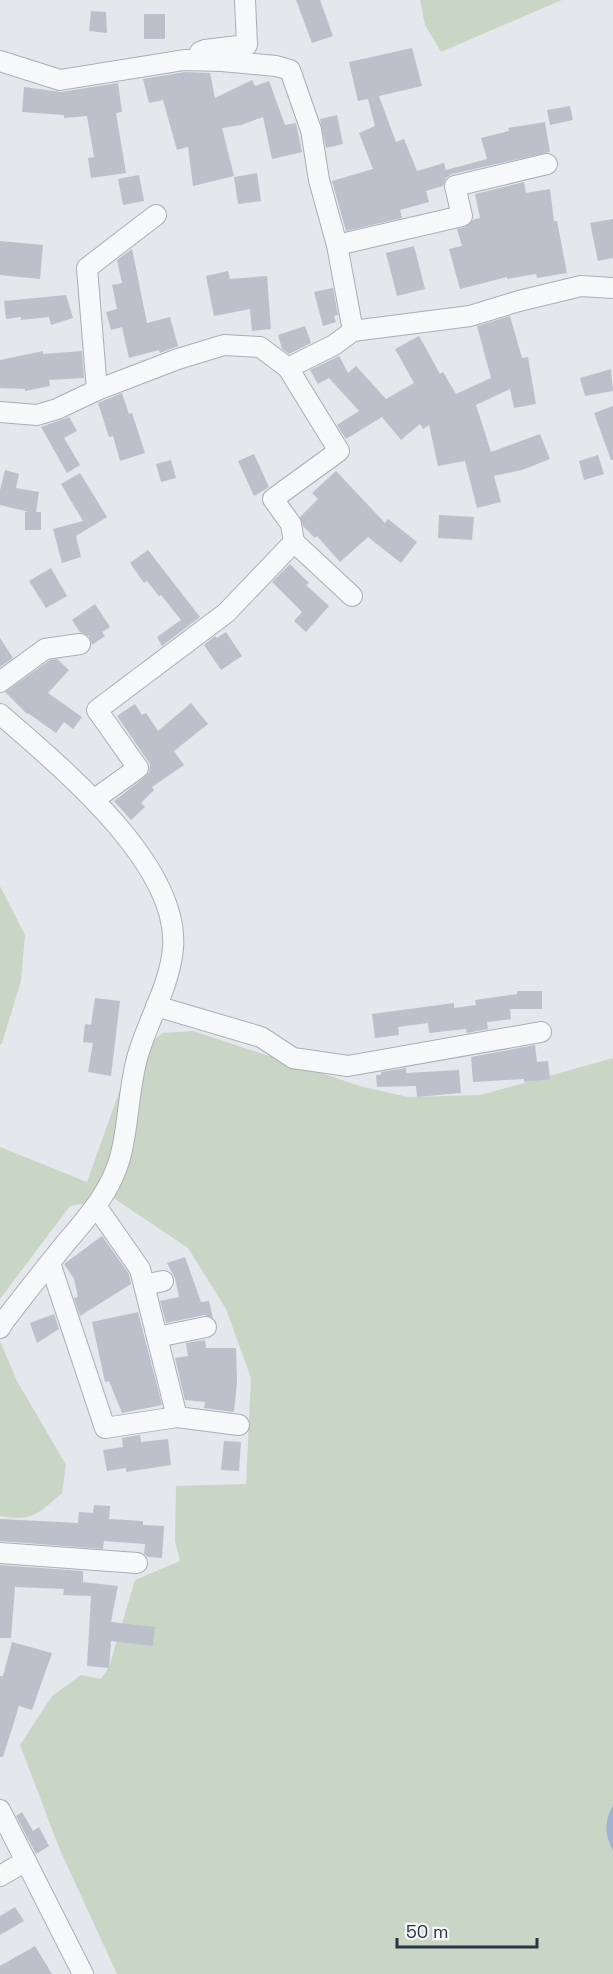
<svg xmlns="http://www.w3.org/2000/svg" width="613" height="1974" font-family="'Space Grotesk',sans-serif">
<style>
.green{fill:#c9d6c5}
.water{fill:#9fb4cc}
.building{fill:#bbc0ca}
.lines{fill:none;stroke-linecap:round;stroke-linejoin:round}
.minor-casing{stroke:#a9aeb7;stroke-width:22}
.minor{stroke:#f7f8fa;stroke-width:20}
</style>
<rect width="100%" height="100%" fill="#e4e7ec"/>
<!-- green -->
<g class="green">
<path d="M420,0h142l-121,52 -16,-27z"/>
<path d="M0,886l25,49 -4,46 -19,62 -2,2z"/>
<path d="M193,1031l170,56 45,10 73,-2 132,-37v747c-9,17 -9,28 0,46v123h-496l-57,-124 -40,-105 32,-49 29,-21 20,4 8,-12 26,-87 45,-19 -5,-20 1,-55 70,-2 5,-106 -25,-69 -38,-61 -73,-49 -45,7 -70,93v-152l87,35 45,-126 31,-23z"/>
<path d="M0,1341l17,40 49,84 -4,28c-23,20 -29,29 -62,23z"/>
</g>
<!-- water -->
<path class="water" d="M613,1805v46c-9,-17 -9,-30 0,-46z"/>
<!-- building -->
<g class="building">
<path d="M296,0h24l13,36 -21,7z"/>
<path d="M91,11l15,1 1,21 -18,-2z"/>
<rect x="144" y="14" width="21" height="25"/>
<path d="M412,48l10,38 -43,10 17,46 8,-3 13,32 27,-8 2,7 41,-11 -6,-21 28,-7 -1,-3 37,-6 5,30 -98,22 -6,4 -3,8 -17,5 3,11 -29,8 2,8 -56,13 -14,-50 41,-12 -14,-36 16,-7 -7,-27 -10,2 -9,-39z"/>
<path d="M185,72l25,1 5,25 37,-18 3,6 14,-5 16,44 11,-2 6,29 -30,7 -9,-42 -22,8 -19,3 12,48 -41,10 -5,-39 -11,3 -14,-50 -14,3 -6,-24z"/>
<path d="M118,83l4,29 -6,1 10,60 -35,5 -3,-20 6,-1 -7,-41 -23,2v-3l-42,-3 2,-25 37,5z"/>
<path d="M570,106l3,14 -23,5 -3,-15z"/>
<path d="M337,115l6,29 -17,4 -6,-29z"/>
<path d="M257,173l4,28 -23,3 -4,-27z"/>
<path d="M139,175l5,26 -21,4 -5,-26z"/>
<path d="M524,182l2,11 24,-4 4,32h3l10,52 -30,5 -1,-4 -29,5v-2l-47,12 -11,-40 13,-3 -5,-17 8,-2 8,-7 7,-2 -5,-24z"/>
<path d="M613,219v39l-15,3 -8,-38z"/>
<path d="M0,241l43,4 -3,34 -40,-4z"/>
<path d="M414,246l11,43 -28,7 -11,-43z"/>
<path d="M132,249l15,74 23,-6 8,29 -18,7 -1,-3 -30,8 -7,-31 -11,3 -5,-18 11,-3 -5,-24 10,-2 -5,-23z"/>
<path d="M228,271l2,8 37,-3 4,53 -19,2 -2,-22 -36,7 -8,-40z"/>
<path d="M333,288l5,27 -4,1 2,6 -13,4 -9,-34z"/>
<path d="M66,295l7,23 -22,7 -2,-8 -28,3v-3l-15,2 -2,-18z"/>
<path d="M510,316l12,42 6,-1 8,47 -22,4 -4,-19 -34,16 15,47 49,-18 10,25 -28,11 -28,6 7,26 -24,6 -12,-47 -27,5 -9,-41 -6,4 -3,-5 -19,16 -19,-23 -36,22 -9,-14 22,-14 -30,-33 -11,6 -8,-14 29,-14 9,17 8,-7 30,33 28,-16 -19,-34 24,-13 21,38 3,-2 13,22 35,-16 -14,-52z"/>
<path d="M305,326l6,17 -22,11 -7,-5 -4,-14z"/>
<path d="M43,351v3l39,-3 2,27 -35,2 1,6 -25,5v-2l-25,-1v-28z"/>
<path d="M611,369l2,22 -28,5 -5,-18z"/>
<path d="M122,393l7,21 3,-1 13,40 -25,8 -7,-25 -4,1 -11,-34z"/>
<path d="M613,406v54h-2l-17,-47z"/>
<path d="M69,417l8,14 -13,7 16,27 -13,8 -26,-46z"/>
<path d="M254,454l15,33 -15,9 -16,-35z"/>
<path d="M598,455l6,19 -20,6 -5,-19z"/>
<path d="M171,460l5,18 -15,4 -5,-18z"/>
<path d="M5,470l14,4 -3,14 23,4 -3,20h5v18h-16v-18h4l-29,-7v-15z"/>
<path d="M336,471l49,52 3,-4 29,23 -16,21 -33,-26 -28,25 -23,-26 -2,2 -12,-12 -3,-9 18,-18 -6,-6z"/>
<path d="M80,473l27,44 -31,19 5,21 -19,6 -9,-34 30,-8 -22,-37z"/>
<path d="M439,515l35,2 -2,23 -34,-2z"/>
<path d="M148,550l52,67 -38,29 -5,-9 24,-17 -20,-25 -2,1 -12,-15 -3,2 -14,-20z"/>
<path d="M290,564l19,19 -3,2 23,21 -23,26 -12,-11 8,-9 -30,-30z"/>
<path d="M51,568l16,28 -21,12 -17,-27z"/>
<path d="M95,604l15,23 -8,5 3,4 -13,9 -3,-9 -9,-4 -8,-12z"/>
<path d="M226,632l16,24 -21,14 -17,-25 11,-9 2,2z"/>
<path d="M0,638l13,20 -13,9z"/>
<path d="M57,659l12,11 -21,23 34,24 -9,12 -9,-7 -8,11 -28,-20 -1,1 -22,-22 45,-32z"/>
<path d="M191,703l17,21 -34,27 10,14 -32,22 2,3 -13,13 4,4 -14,13 -17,-19 31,-24 4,-5 1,-8 -33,-48 18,-12 7,11 4,-2 12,18z"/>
<path d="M517,991h25v18h-32l1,10 -24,3 1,7 -21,4 -1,-4 -37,4 -1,-10 -30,4 1,8 -24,3 -3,-24 82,-11v5l22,-3 -1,-5 42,-6z"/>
<path d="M95,998l25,3 -9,75 -23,-4 5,-29 -10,-1 2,-18 6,1z"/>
<path d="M535,1045l2,17 11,-1 2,18 -26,3v-3l-51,3 -2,-25z"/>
<path d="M406,1068v5l53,-3 2,23 -44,4 -1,-11 -39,1 -1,-12h5v-3z"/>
<path d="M102,1236l27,38 2,10 -51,32 -6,-18 4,-1 -4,-18 -10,-15z"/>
<path d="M185,1257l16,45 8,-1 4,17 -9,-3 -38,8 -6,-22 19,-4 -4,-19 -8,-15z"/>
<path d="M138,1312l24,93 -40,8 -13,-32 -4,1 -13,-60z"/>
<path d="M54,1314l5,15 -22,14 -7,-20z"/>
<path d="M205,1340l1,8h30l1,34 -3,30 -30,-4 1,-6 -20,-2 -10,-42 13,-2 -2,-13z"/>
<path d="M140,1435l1,7 27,-3 3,26 -45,7v-4l-19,3 -4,-21 20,-3 -1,-9z"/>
<path d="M224,1441l17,1 -2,29 -18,-1z"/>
<path d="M94,1505l16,1 -1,13 34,2v4l21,1 -2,32 -14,-1 -4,-3 1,-10 -41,-3 -1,8 -103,-8v-22l78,4 1,-11 14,1z"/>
<path d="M0,1565l83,6v11l35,4 -7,36 44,5 -2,19 -42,-5 -2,27 -22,-2 4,-70 -28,-1 1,-6 -49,-2 -4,51h-11z"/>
<path d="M12,1642l40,11 -20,57 -13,-4 -16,51h-3v-81h3z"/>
<path d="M22,1812l11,19 6,-4 10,19 -13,8 -20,-38z"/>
<path d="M15,1907l9,14 -24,14v-19z"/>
<path d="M35,1946l17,28h-52v-8z"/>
</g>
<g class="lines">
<!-- minor casing -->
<g class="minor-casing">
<g id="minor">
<path d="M200,52l5,-2 42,-5 -2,-45"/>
<path d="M0,61l60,19 124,-20 38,1 54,5 14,4 21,60 8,50 18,65 16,86"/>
<path d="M337,245l125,-29 -7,-30 92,-22"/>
<path d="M288,368l46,-23 19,-14 117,-15 49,-15 62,-15 32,2"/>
<path d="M97,390l-10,-122 69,-53"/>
<path d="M0,412l37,3 20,-6 40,-19 81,-31 46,-14 36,2 28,21 51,83 -66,48 18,25 3,18 -68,71 -129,97 41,58 -43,31"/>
<path d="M294,542l58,54"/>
<path d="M0,682l45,-33 35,-5"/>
<path d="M0,714c57,50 180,149 173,234 -3,37 -25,72 -35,107 -10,34 -9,70 -18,103 -10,35 -33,60 -56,87 -20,25 -40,50 -59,75l-5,8"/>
<path d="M156,1006l105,31 32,21 55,8 193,-34"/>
<path d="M96,1206l44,63 37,148"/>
<path d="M50,1263l55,165 72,-11 62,8"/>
<path d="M144,1285l19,-4"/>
<path d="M157,1337l49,-10"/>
<path d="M0,1553l137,10"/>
<path d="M0,1810l83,164"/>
<path d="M0,1876l26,-15"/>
</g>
</g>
<!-- minor -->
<use href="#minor" class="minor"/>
</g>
<!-- scale -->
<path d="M397 1938v9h140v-9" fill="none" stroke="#2b3445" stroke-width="3"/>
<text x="406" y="1938" font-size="18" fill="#2b3445" stroke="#f4f6f9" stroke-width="4.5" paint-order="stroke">50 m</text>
</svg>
